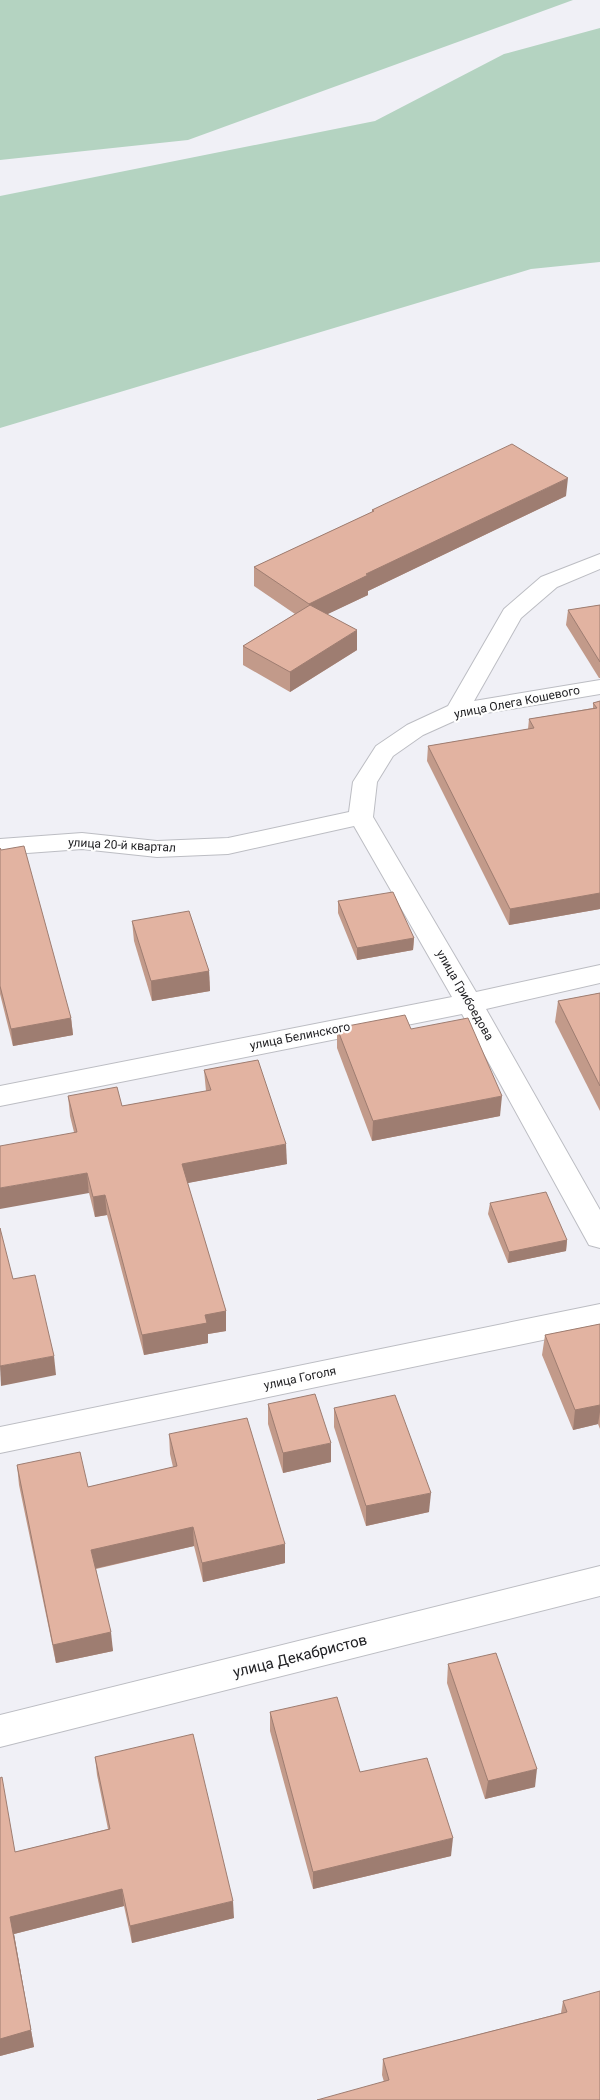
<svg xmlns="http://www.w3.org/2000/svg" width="600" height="2100" font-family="Roboto,sans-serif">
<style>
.green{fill:#b4d3c1}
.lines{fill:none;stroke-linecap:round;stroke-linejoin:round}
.minor-casing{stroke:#bcbdc3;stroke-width:2}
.minor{fill:#fff;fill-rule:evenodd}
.wall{fill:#c29a8a}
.shaded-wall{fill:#9e7d71}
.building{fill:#e2b3a1;stroke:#9e7d71}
.labels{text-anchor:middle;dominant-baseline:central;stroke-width:4.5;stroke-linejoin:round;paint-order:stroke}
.street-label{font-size:12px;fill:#212124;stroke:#fefefe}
.near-street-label{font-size:15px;fill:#212124;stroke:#fefefe}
</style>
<rect width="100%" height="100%" fill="#f0f0f6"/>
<!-- green -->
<g class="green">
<path d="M0,0h573l-385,140 -188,20z"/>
<path d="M600,28v234l-69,7 -531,159v-232l375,-75 129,-67z"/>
</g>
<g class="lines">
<!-- minor casing -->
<g class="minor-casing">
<g id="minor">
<path d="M600,554v15l-43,18 -36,31 -47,83 126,-21v14l-137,23 -40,18 -30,21 -16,26 -4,35 103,175 124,-27v18l-114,26 114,201v38l-11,-3 -127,-231 -462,92v-20l452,-89 -98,-171 -126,28 -71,3 -75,-8 -82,6v-16l82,-6 75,8 71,-3 121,-26 4,-30 23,-36 31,-21 41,-19 56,-97 37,-32z"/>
<path d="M600,1304v24l-600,125v-26z"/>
<path d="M600,1566v30l-600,151v-32z"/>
</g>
</g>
<!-- minor -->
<use href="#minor" class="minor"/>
</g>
<!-- wall -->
<g class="wall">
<path d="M566,496l-198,95v4l-41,19 30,36 -67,42 -47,-27v-19l52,-32 -41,-28v-19l118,-55v-2z"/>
<path d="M600,605v73h-1l-33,-53 2,-15z"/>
<path d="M600,701v208l-91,16 -82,-164 1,-15 100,-17 1,-10 64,-11v-5z"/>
<path d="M0,848l71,170 2,17 -60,11 -13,-52z"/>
<path d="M338,901l76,37 -1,12 -56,10 -19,-47z"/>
<path d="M132,921l77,50 1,20 -58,10 -18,-60z"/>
<path d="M600,993v118l-45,-89 3,-21z"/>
<path d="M337,1028l74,1 89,87 -128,25 -35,-93z"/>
<path d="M204,1070l83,94 -100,19 39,128v20l-18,3v9l-64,12 -37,-140 -12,2 -25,-101 -2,-20 54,10 84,-15z"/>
<path d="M490,1203l77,37 -1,11 -58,12 -20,-49z"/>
<path d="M600,1324v105l-2,-5 -25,6 -31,-75 3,-20z"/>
<path d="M268,1404l63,58 -48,11 -15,-49z"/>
<path d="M334,1408l95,104 -63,14 -32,-99z"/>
<path d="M169,1434l116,129 -82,19 -9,-36 -98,23 17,82 -57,12 -37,-178 -2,-20 71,22 85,-20 -3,-13z"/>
<path d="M448,1664l87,123 -50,12 -38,-116z"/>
<path d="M270,1712l90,60 91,84 -138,33 -43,-158z"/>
<path d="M95,1757l139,161 -102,25 -8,-37 -110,28 20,113 -34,9 15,-204 93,-23 -11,-54z"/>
<path d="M563,2001l37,99 -216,-18 -2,-7 1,-16 178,-46z"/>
</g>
<!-- shaded-wall -->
<g class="shaded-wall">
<path d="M568,478l-2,18 -198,95v4l-59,28v-19l57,-30z"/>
<path d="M357,630v20l-67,42v-20z"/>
<path d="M600,893v16l-91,16 1,-16z"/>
<path d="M414,938l-1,12 -56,10v-12z"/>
<path d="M209,971l1,20 -58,10 -1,-20z"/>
<path d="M71,1018l2,17 -60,11 -2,-17z"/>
<path d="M502,1096l-2,20 -128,25 1,-20z"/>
<path d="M286,1144l1,20 -104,20 -1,-20z"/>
<path d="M87,1173l2,20 -89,16v-21z"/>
<path d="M105,1195l2,20 -12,2 -2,-20z"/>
<path d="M567,1240l-1,11 -58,12 1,-11z"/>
<path d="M226,1311v20l-18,3v9l-64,12 -2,-20 63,-20z"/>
<path d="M54,1356l2,19 -55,11 -1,-20z"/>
<path d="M600,1405v7l-2,12 -25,6 2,-20z"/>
<path d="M331,1443v19l-48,11v-20z"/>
<path d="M431,1493l-2,19 -63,14v-20z"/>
<path d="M193,1527l1,19 -101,23 -2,-19z"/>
<path d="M285,1544v19l-82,19 -1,-19z"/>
<path d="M111,1632l2,19 -57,12 -3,-18z"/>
<path d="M537,1769l-2,18 -50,12 3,-18z"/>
<path d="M453,1838l-2,18 -138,33v-17z"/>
<path d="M122,1889l2,17 -110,28 20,113 -34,9v-17l10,-122z"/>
<path d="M233,1901l1,17 -102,25 -2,-17z"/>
</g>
<!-- building -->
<g class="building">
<path d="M512,444l56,34 -202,96 2,1 -59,29 -55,-37 120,-56 -2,-1z"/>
<path d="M310,605l47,25 -67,42 -47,-26z"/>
<path d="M600,605v57l-32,-52z"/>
<path d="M600,701v192l-90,16 -82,-163 106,-18 -5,-9 68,-11 -4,-5z"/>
<path d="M24,846l47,172 -60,11 -11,-43v-138l1,2z"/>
<path d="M393,892l21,46 -57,10 -19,-47z"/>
<path d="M189,911l20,60 -58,10 -19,-60z"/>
<path d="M600,993v93l-42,-85z"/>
<path d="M405,1015l6,14 57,-11 34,78 -129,25 -36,-93z"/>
<path d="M258,1060l28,84 -104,20 44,147 -21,4 2,8 -65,12 -37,-140 -12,2 -6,-24 -87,15v-42l77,-14 -9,-36 49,-9 5,19 89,-16 -7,-20z"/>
<path d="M546,1192l21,48 -58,12 -19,-49z"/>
<path d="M0,1228l13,51 22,-4 19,81 -54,10z"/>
<path d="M600,1324v81l-25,5 -30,-75z"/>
<path d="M315,1394l16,49 -48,10 -15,-49z"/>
<path d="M395,1395l36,98 -65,13 -32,-98z"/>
<path d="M247,1418l38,126 -83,19 -9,-36 -102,23 20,82 -58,13 -36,-180 63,-13 8,35 89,-21 -8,-32z"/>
<path d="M496,1653l41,116 -49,12 -40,-117z"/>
<path d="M337,1697l23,75 67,-14 26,80 -140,34 -43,-160z"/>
<path d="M193,1734l40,167 -103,25 -8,-37 -112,28 21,113 -31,9v-261l2,-1 13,75 95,-23 -15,-72z"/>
<path d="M600,1991v109h-283l72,-20 -6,-21 184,-47 -4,-11z"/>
</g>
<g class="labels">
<!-- street labels -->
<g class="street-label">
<text transform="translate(517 702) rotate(-11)">улица Олега Кошевого</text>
<text transform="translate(122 845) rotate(3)">улица 20-й квартал</text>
<text transform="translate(465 995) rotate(60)">улица Грибоедова</text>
<text transform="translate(300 1036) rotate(-11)">улица Белинского</text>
<text transform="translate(300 1378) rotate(-12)">улица Гоголя</text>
</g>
<!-- near-street labels -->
<g class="near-street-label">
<text transform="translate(300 1656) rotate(-14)">улица Декабристов</text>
</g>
</g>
</svg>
